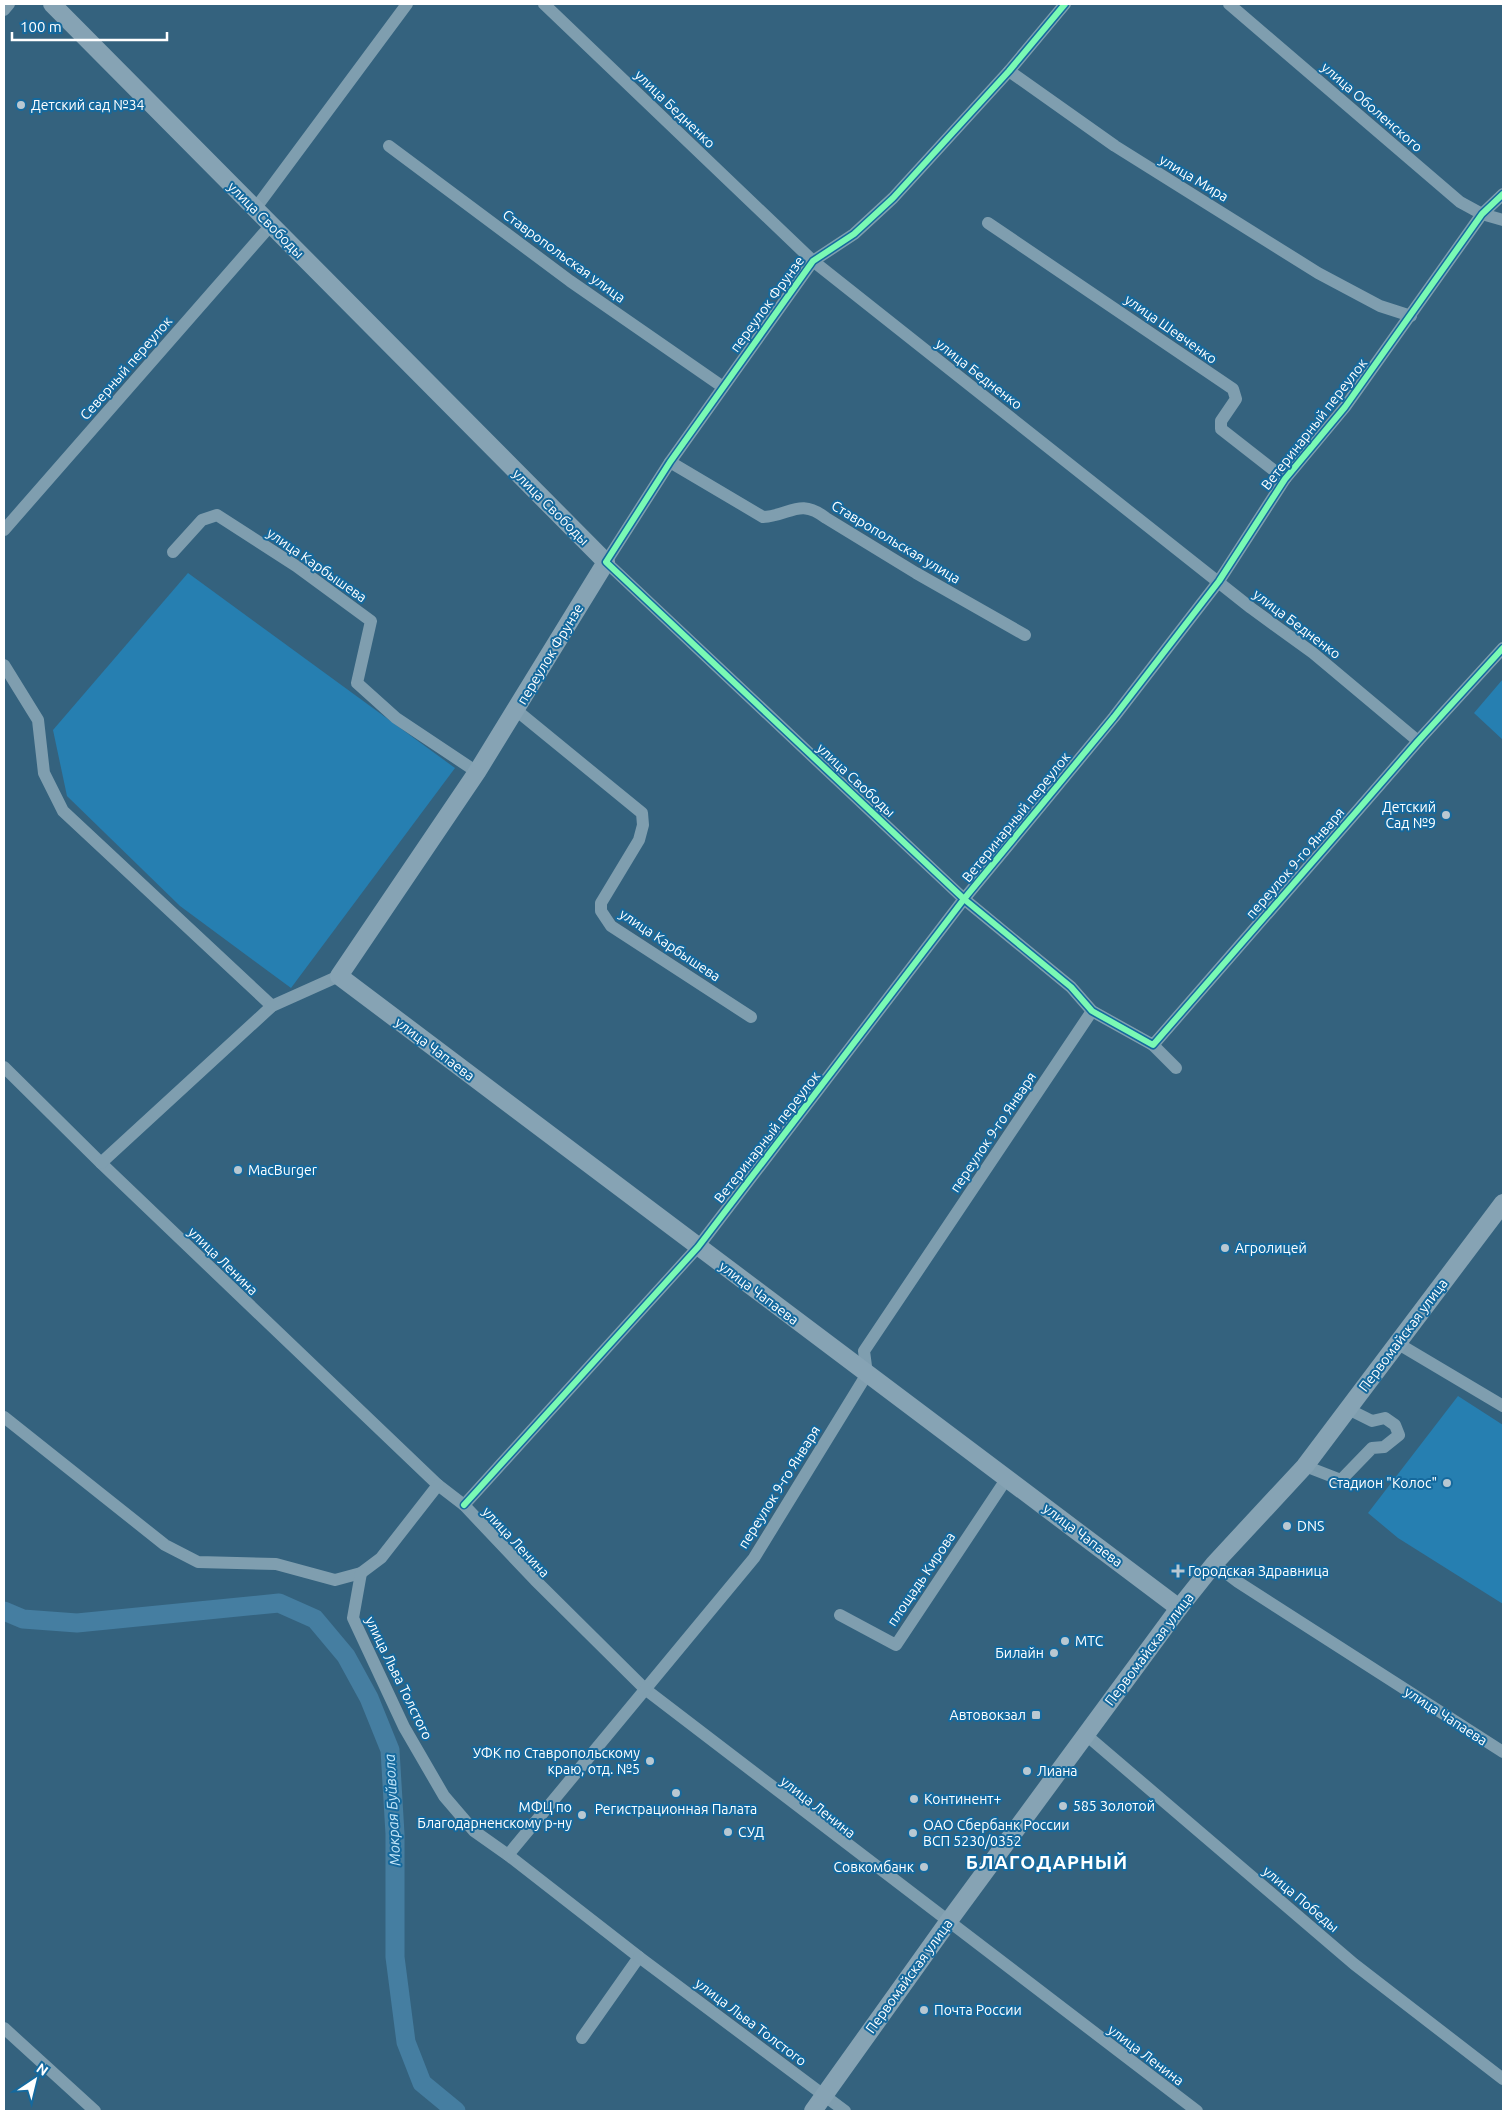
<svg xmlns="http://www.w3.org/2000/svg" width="1507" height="2115" font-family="Ubuntu,sans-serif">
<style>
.green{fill:#267fb1}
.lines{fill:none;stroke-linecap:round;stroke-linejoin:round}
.river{stroke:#457ea1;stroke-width:19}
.minor{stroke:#7f9eaf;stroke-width:12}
.secondary{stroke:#86a3b4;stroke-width:18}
.cycleway-casing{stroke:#15699d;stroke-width:9}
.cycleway{stroke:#7af9b4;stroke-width:6}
.poi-dot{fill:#b8c8d2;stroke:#15699d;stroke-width:2}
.labels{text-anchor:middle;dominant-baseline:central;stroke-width:4;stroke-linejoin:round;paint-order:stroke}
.poi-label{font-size:14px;fill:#fff;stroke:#15699d;text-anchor:start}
.street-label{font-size:14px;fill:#fff;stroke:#15699d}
.water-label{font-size:15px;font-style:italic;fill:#c3e6fa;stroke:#15699d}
.district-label{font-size:19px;font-weight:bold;letter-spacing:1px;fill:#fff;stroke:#15699d}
</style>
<rect width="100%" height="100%" fill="#34627e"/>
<!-- green -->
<g class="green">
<path d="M188,573l267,195 -164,220 -111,-82 -113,-110 -14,-66z"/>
<path d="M1503,679v61l-29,-27z"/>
<path d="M1458,1396l45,29v179l-105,-66 -30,-25z"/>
</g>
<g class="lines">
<!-- river -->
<path class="river" d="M4,1611l19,8 54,4 202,-20 36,16 31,37 23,42 21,52 5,84v123l11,85 16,41 34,28"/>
<!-- minor -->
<g class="minor">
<path d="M544,4l269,257 438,347 62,45 105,88"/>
<path d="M1065,4l-56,67 -116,127 -39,36 -41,27 -143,201 -64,100 358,337 107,88 21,24 61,34 265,-304 85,-93"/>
<path d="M1229,4l231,198 22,12 21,6"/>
<path d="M4,10l5,-6"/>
<path d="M1009,71l106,75 203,127 62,33 31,10"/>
<path d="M389,146l181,135 153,106"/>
<path d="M255,209l152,-205"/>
<path d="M988,223l245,166 3,10 -15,22v8l64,50"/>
<path d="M670,462l93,55c27,-1 36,-20 63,1l90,55 109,62"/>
<path d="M4,530l267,-305"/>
<path d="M173,552l29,-32 15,-5 79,51 75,55 -14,62 39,35 81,54"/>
<path d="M4,665l34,55 6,53 19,38 209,195"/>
<path d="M516,710l126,103 1,12 -4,15 -38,63v8l10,15 140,91"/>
<path d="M1153,1045l23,23"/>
<path d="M4,1067l97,96 337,322 26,20 71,75 110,109 552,422"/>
<path d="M101,1163l171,-157 67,-30"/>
<path d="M1397,1343l106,63"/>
<path d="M4,1417l161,128 33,17 78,2 59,16 26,-7 20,-15 57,-73"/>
<path d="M1305,1466l36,14 31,-32 12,-1 15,-12 -4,-10 -10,-7 -13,3 -24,-12"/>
<path d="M464,1505l234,-258 266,-348 150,-182 105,-136 66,-102 60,-72 137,-193 21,-20"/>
<path d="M1214,1564l24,18 265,170"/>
<path d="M361,1573l-8,45 51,109 40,69 30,35 34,24 131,102 -57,81"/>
<path d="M840,1615l56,30 111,-167"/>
<path d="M1085,1734l269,230 149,115"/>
<path d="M508,1855l246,-297 113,-184 -3,-23 228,-340"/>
<path d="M639,1957l206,154"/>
<path d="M4,2028l91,83"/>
</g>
<!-- secondary -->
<g class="secondary">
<path d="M52,4l554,558 -129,210 -138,204 840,632"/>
<path d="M813,2111l135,-189 231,-314 35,-44 91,-98 198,-263"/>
</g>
<!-- cycleway casing -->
<g class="cycleway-casing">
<g id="cycleway">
<path d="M1065,4l-56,67 -116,127 -39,36 -41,27 -143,201 -64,100 358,337 107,88 21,24 61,34 265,-304 85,-93"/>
<path d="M464,1505l234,-258 266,-348 150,-182 105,-136 66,-102 60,-72 137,-193 21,-20"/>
</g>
</g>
<!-- cycleway -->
<use href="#cycleway" class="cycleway"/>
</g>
<!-- markers -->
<g class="poi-dot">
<circle cx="21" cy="105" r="5"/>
<circle cx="1446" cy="815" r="5"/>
<circle cx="238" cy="1170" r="5"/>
<circle cx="1225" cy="1248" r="5"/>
<circle cx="1447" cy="1483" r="5"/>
<circle cx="1287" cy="1526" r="5"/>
<path d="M1175.5 1563.5h5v5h5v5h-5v5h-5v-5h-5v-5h5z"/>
<circle cx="1065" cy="1641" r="5"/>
<circle cx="1054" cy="1653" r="5"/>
<rect x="1031" y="1710" width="10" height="10" rx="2.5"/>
<circle cx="650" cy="1761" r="5"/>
<circle cx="1027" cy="1771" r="5"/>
<circle cx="676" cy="1793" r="5"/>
<circle cx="914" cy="1799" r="5"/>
<circle cx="1063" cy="1806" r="5"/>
<circle cx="582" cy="1815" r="5"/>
<circle cx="728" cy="1832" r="5"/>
<circle cx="913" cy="1833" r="5"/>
<circle cx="924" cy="1867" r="5"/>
<circle cx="924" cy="2010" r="5"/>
</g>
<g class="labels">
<!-- poi labels -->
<g class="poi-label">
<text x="31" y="105">Детский сад №34</text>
<text x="1436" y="807" text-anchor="end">Детский<tspan x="1436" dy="16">Сад №9</tspan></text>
<text x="248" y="1170">MacBurger</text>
<text x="1235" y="1248">Агролицей</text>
<text x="1437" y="1483" text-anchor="end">Стадион "Колос"</text>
<text x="1297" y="1526">DNS</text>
<text x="1188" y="1571">Городская Здравница</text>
<text x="1075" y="1641">МТС</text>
<text x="1044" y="1653" text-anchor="end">Билайн</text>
<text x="1026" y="1715" text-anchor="end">Автовокзал</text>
<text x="640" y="1753" text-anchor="end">УФК по Ставропольскому<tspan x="640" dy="16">краю, отд. №5</tspan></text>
<text x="1037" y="1771">Лиана</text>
<text x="924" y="1799">Континент+</text>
<text x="1073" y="1806">585 Золотой</text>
<text x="572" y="1807" text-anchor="end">МФЦ по<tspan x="572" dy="16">Благодарненскому р-ну</tspan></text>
<text x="676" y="1809" text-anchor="middle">Регистрационная Палата</text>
<text x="923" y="1825">ОАО Сбербанк России<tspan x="923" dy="16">ВСП 5230/0352</tspan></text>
<text x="738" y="1832">СУД</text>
<text x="914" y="1867" text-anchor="end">Совкомбанк</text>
<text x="934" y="2010">Почта России</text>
</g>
<!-- street labels -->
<g class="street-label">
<text transform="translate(1372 107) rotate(41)">улица Оболенского</text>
<text transform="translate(675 109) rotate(44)">улица Бедненко</text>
<text transform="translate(1194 178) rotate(31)">улица Мира</text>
<text transform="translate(266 220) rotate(45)">улица Свободы</text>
<text transform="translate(564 256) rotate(36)">Ставропольская улица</text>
<text transform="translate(767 304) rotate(-54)">переулок Фрунзе</text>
<text transform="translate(1171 329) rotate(35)">улица Шевченко</text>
<text transform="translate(126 368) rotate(-49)">Северный переулок</text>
<text transform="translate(979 374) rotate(38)">улица Бедненко</text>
<text transform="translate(1314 424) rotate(-52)">Ветеринарный переулок</text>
<text transform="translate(551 507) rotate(45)">улица Свободы</text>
<text transform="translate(896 542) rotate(31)">Ставропольская улица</text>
<text transform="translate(317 565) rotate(35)">улица Карбышева</text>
<text transform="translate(1297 624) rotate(37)">улица Бедненко</text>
<text transform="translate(550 654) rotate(-59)">переулок Фрунзе</text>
<text transform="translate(856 780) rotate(43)">улица Свободы</text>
<text transform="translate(1016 817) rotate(-51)">Ветеринарный переулок</text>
<text transform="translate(1295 863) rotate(-49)">переулок 9-го Января</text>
<text transform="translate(670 945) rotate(34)">улица Карбышева</text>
<text transform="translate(435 1049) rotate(37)">улица Чапаева</text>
<text transform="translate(993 1132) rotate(-56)">переулок 9-го Января</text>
<text transform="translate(767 1137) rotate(-52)">Ветеринарный переулок</text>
<text transform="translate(223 1261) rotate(44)">улица Ленина</text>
<text transform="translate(759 1293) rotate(37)">улица Чапаева</text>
<text transform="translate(1403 1335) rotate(-53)">Первомайская улица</text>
<text transform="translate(779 1487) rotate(-58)">переулок 9-го Января</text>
<text transform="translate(1083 1535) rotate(37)">улица Чапаева</text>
<text transform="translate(516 1542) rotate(47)">улица Ленина</text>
<text transform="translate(921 1579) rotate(-56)">площадь Кирова</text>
<text transform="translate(1149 1649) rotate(-53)">Первомайская улица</text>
<text transform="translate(399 1678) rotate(64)">улица Льва Толстого</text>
<text transform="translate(1446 1716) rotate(33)">улица Чапаева</text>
<text transform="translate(818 1807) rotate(38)">улица Ленина</text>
<text transform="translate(1301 1899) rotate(40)">улица Победы</text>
<text transform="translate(909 1976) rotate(-54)">Первомайская улица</text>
<text transform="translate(751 2022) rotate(37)">улица Льва Толстого</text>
<text transform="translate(1146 2055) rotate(37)">улица Ленина</text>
</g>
<!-- water labels -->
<g class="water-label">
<text transform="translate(392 1810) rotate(-93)">Мокрая Буйвола</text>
</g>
<!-- district labels -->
<g class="district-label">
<text x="1047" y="1862">БЛАГОДАРНЫЙ</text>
</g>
</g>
<!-- border -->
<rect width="1507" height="2115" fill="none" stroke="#ffffff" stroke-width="10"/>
<!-- north arrow -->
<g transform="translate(35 2080) rotate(35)" stroke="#15699d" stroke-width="4" paint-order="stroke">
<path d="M0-4L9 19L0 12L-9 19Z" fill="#ffffff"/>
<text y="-8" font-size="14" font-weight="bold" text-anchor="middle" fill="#ffffff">N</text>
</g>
<!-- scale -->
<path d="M12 32v8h155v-8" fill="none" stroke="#ffffff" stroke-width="2.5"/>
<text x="20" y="32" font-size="15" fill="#ffffff" stroke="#15699d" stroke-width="4" paint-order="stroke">100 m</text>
</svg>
